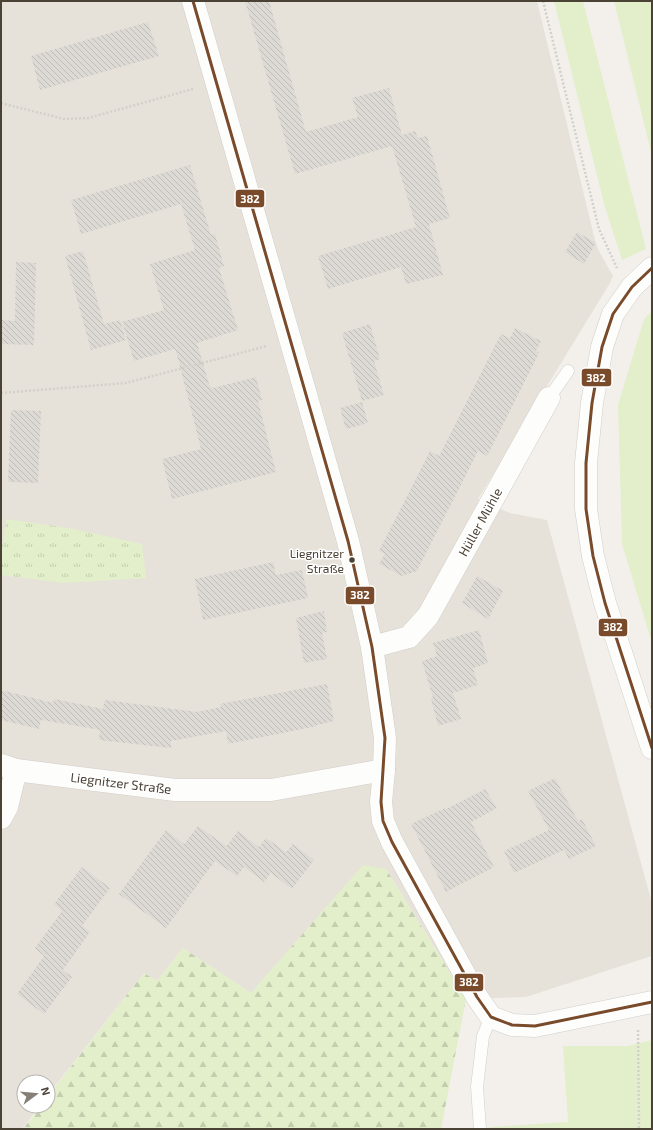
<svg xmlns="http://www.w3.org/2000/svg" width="653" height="1130" font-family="'Exo 2',sans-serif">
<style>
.residential{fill:#e7e2d9}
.green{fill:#e2efca}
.forest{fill:url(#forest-firs)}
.park{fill:url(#park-tufts)}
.building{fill:url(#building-back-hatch)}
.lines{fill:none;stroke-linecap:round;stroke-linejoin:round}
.service-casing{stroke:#d1cec9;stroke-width:13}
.minor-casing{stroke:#d1cec9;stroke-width:23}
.tertiary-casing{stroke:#d1cec9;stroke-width:23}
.path{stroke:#d3d0cb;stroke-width:2.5;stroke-dasharray:2 2;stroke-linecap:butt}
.service{stroke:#fdfdfc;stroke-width:12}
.minor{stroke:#fdfdfc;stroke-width:22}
.tertiary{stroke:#fdfdfc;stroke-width:22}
.bus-1-casing{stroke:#fff;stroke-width:6}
.bus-1{stroke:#7a4b2a;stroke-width:3}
.bus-dot{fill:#4b4236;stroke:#fff;stroke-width:1.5}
.labels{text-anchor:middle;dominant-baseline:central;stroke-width:3;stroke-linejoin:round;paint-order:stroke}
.bus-label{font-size:12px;fill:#4b4236;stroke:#fff;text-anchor:end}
.street-label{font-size:13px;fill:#4b4236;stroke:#fff}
.line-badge{stroke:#fff;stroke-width:1.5}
.badge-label{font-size:11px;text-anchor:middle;font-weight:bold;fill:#fff}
</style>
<defs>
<pattern id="forest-firs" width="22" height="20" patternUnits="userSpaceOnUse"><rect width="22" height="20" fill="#e2efca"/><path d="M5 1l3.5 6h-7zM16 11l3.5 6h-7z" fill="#c3ceae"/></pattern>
<pattern id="park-tufts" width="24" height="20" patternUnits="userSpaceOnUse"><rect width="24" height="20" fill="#e2efca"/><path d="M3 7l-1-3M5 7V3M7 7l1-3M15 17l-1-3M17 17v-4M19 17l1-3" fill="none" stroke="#c3ceae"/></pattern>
<pattern id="building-back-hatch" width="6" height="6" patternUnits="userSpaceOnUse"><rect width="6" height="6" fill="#ddd9d4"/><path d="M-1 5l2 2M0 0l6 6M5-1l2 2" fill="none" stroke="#bfbbb7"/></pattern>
</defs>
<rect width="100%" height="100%" fill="#f3f0ec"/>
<!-- residential -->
<path class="residential" d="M1,1h536l58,239 4,11 14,25 -3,7 -132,216 32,14 37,7 105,383v53l-126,41 -60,2 -80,-130 -23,-3 -112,127 -68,-45 -26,33 -13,-8 -96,122v-13h-24v24h16l-18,23h-21z"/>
<!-- green -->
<g class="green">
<path d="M554,1h29l63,248 -24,11 -18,-56z"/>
<path d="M614,1h38v155z"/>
<path d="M652,311v332l-30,-99 -4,-139 26,-86z"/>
<path d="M652,1040v89h-163v-2l79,-5 -5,-76h65z"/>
</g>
<!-- forest -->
<path class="forest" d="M363,865l23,4 80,130 -25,130h-418l18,-23h7v-10l96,-123 13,8 26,-33 68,45z"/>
<!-- park -->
<path class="park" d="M6,519l63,9 73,16 4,34 -83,5 -62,-8v-19z"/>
<!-- building -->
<g class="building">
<path d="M245,1h24l37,131 52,-15 -6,-19 37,-10 13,47 13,-4 3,7 9,-2 23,82 -21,6 14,51 -37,9 -5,-17 -73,22 -10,-33 98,-29 -24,-81 -97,28z"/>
<path d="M148,22l11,34 -119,34 -9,-34z"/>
<path d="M190,165l21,70 4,-1 9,32 -5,2 19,62 -41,13 13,44h3v1l43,-11 6,23 -4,1 18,71 -104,27 -10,-40 39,-10 -23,-90 -3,-10 -41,12 -12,-39 42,-12 -14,-46 45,-14 -14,-46 -100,30 -10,-34z"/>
<path d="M577,232l19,11 -12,21 -19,-12z"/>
<path d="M83,251l21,73 16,-4 6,20 -35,10 -26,-94z"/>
<path d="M16,262l20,1 -2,82 -33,-1v-24l14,1z"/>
<path d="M370,324l10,35 -6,2 10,34 -22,6 -20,-68z"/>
<path d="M515,328l26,13 -5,10 3,2 -52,103 -9,-5 -61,120 -15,5 -23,-12 6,-10 -6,-3 51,-100 9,5 62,-122 9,4z"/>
<path d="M362,402l6,21 -22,6 -6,-21z"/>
<path d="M11,410l30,1 -3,72 -30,-1z"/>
<path d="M273,562l3,13 26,-5 6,28 -105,22 -8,-41z"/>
<path d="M477,576l26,15 -15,28 -26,-16z"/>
<path d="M324,611l3,21 -5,1 5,26 -23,4 -8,-45z"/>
<path d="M479,630l9,33 -15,5 5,17 -25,8 8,26 -23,7 -7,-27 2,-1 -11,-37 15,-5 -4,-13z"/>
<path d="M327,684l7,37 -17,4v1l-89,18 -2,-13 -55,10v7l-72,-8 1,-10 -28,-5 -31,-5 -2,9 -38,-9v-30l52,13 1,-4 49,10 2,-9 92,12 24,-5 -1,-3z"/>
<path d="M555,778l23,43 4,-2 14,27 -27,13 -5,-9 -50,23 -10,-22 45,-21 -21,-39z"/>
<path d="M485,789l12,19 -26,14 23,45 -48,25 -35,-68 34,-16 1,1z"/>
<path d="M198,826l28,20 -5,7 17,-22 21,16 7,-9 20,14 7,-8 21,16 -22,29 -21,-16 -7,9 -20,-15 -7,9 -22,-15 -49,67 -47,-34 47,-64 18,14z"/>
<path d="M82,867l28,21 -28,38 8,6 -27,38 9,7 -28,37 -27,-20 27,-38 -9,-8 27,-37 -8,-7z"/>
</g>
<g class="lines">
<!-- service casing -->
<g class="service-casing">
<g id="service">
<path d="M549,398l19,-27"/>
<path d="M480,1129l-3,-42 6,-51 8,-19"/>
</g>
</g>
<!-- minor casing -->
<g class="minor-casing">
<g id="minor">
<path d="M193,1l155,540 24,106 13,91 -1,32 -3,32 2,19 9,21 85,155 14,20 21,8 23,1 117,-24"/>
<path d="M372,647l37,-10 19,-21 121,-218"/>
<path d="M1,765l15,5 159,20h96l113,-20"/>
<path d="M1,818l6,-11 9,-37"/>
</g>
</g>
<!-- tertiary casing -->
<g class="tertiary-casing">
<path id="tertiary" d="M652,268l-20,19 -19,27 -11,33 -10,56 -6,60v46l7,47 12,47 47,145"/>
</g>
<!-- path -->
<g class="path">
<path d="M543,1l56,228 18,39"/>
<path d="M1,103l63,16 24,-1 105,-29"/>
<path d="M1,393l125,-10 141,-37"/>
<path d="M638,1030l1,99"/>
</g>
<!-- service -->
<use href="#service" class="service"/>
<!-- minor -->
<use href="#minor" class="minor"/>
<!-- tertiary -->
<use href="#tertiary" class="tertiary"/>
<!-- bus-1 casing -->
<g class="bus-1-casing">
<g id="bus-1">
<path d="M193,1l155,540 24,106 13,91 -4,64 2,19 9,21 85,155 14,20 21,8 23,1 117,-24"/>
<path d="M652,268l-20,19 -19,27 -11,33 -10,56 -6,60v46l7,47 12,47 47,145"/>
</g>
</g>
<!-- bus-1 -->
<use href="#bus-1" class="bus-1"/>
</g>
<!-- markers -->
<circle class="bus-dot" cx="352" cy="560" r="3.5"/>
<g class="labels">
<!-- bus labels -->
<g class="bus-label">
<text x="344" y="553">Liegnitzer<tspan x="344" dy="15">Straße</tspan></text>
</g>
<!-- street labels -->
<g class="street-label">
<text transform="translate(480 522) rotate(-61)">Hüller Mühle</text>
<text transform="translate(121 783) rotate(7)">Liegnitzer Straße</text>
</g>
</g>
<g class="line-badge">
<rect x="235" y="189" width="30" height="19" rx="4" fill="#7a4b2a"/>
<rect x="581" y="368" width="31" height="19" rx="4" fill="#7a4b2a"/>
<rect x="345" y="586" width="30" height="19" rx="4" fill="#7a4b2a"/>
<rect x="598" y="618" width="30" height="19" rx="4" fill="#7a4b2a"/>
<rect x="454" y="973" width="30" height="19" rx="4" fill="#7a4b2a"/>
</g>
<g class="badge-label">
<text x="250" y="203">382</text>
<text x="596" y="382">382</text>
<text x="360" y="599">382</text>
<text x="613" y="631">382</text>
<text x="469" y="986">382</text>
</g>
<!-- border -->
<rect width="653" height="1130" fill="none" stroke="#4b4236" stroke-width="4"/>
<!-- north arrow -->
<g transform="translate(36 1094) rotate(74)"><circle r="19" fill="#ffffff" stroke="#b7b3af"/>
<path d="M0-3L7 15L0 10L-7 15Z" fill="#867f76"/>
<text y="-6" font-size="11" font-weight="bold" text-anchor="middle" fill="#4b4236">N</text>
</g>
</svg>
